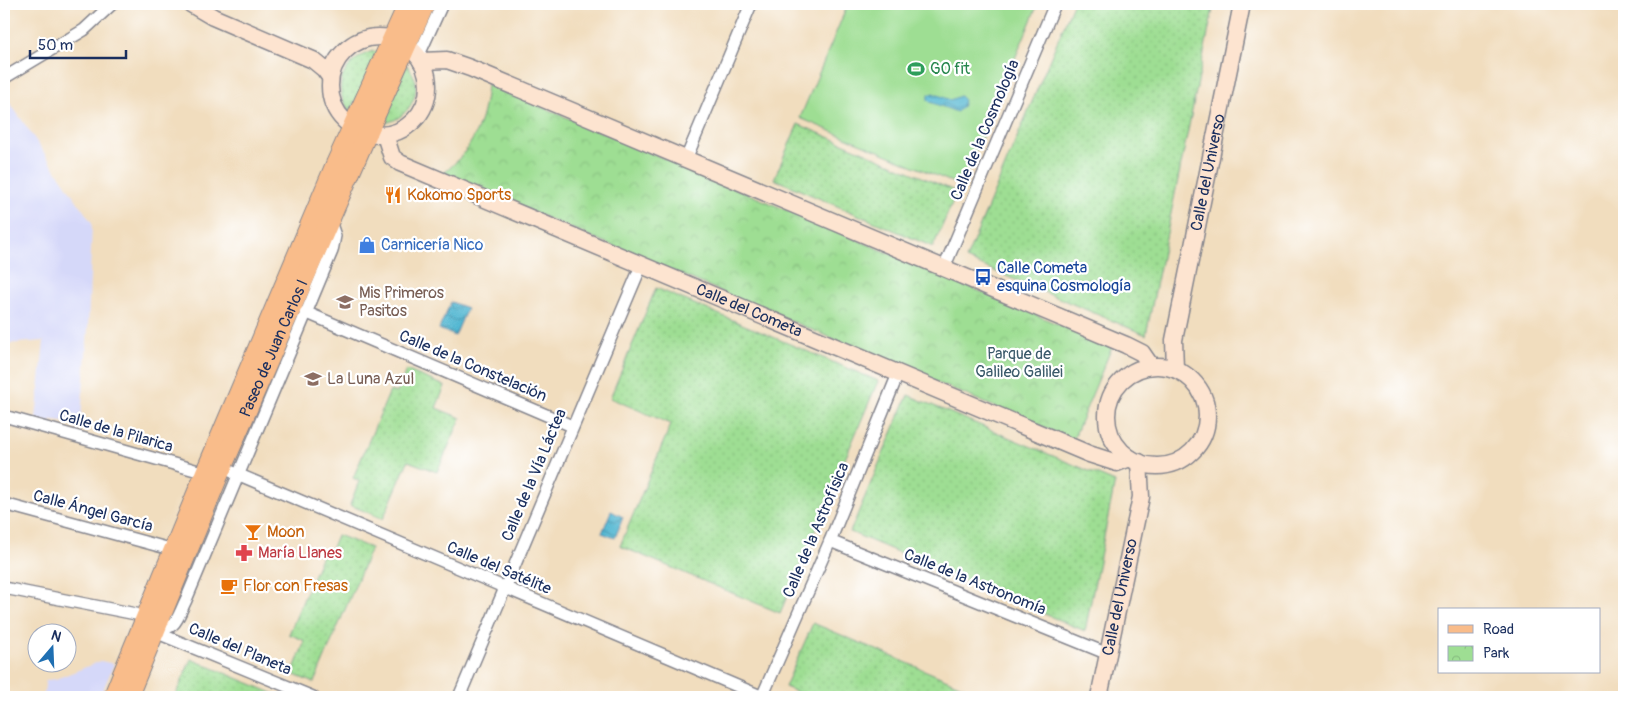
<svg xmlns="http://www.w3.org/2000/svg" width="1628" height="701" font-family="Pangolin,sans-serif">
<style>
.built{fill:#d5d8f9}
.grass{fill:url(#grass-dots);stroke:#5c8678}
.park{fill:url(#park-crowns);stroke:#5c8678}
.pitch{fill:#9ede93;stroke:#5c8678}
.water{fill:url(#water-waves);stroke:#377398}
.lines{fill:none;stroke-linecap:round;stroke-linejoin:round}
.street-casing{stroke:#86868e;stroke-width:14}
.secondary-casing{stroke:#86868e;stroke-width:19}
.primary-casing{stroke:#86868e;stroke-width:21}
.street{stroke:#fff;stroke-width:11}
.secondary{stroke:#fde4d0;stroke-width:16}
.primary{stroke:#f9bc8a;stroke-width:19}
.labels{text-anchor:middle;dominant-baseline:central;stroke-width:4.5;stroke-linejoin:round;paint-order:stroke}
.leisure-label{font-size:16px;fill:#27864d;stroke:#fff;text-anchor:start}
.street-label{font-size:16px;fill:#1b2f5e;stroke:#fff}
.food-label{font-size:16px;fill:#c56008;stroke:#fff;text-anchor:start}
.shop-label{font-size:16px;fill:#366cbe;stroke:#fff;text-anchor:start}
.transit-label{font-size:16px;fill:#164399;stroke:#fff;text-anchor:start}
.education-label{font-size:16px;fill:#785e54;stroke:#fff;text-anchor:start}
.park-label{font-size:16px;fill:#3c5b6b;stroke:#fff}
.health-label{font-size:16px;fill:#be3a42;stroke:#fff;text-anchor:start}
</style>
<defs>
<pattern id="grass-dots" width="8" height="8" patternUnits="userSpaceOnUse" patternTransform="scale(1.25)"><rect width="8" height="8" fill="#9ede93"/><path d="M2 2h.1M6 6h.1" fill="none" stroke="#88bf81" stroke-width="1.8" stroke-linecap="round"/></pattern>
<pattern id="park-crowns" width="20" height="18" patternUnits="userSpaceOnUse" patternTransform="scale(1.25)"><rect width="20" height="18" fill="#9ede93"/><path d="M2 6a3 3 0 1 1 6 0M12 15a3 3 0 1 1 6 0" fill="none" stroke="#88bf81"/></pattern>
<pattern id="water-waves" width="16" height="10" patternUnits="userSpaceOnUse" patternTransform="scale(1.25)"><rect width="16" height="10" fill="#53b7d2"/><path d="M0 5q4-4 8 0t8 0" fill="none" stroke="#4495ae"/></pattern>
</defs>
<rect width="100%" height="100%" fill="#fff"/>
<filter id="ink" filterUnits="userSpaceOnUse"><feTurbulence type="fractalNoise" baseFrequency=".02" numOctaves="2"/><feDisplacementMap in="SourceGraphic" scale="10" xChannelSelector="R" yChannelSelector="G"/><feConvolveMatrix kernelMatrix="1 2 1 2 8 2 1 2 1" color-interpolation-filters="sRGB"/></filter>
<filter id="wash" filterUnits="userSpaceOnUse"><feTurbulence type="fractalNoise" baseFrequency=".0096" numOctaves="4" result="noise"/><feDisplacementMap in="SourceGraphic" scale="20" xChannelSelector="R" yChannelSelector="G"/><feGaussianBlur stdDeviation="1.12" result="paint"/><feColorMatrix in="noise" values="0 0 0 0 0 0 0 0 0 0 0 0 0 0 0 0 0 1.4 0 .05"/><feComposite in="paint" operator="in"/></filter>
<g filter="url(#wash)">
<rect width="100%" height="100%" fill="#f1ddbe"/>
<!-- built -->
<g class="built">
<path d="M4,94l88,129 -4,105 -8,102 -6,-2 1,-6 -23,-2 -1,3 -15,-4 8,-78 -40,3z"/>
<path d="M101,661l13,3 -14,33h-57l3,-17 10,-1z"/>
</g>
<!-- grass -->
<g class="grass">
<path d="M1073,4h141l-68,331 -180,-76z"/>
<path d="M373,51l6,1 -29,60c-20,-25 -6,-52 23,-61z"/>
<path d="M407,65c4,6 9,12 9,21 0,20 -17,38 -37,37z"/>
<path d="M798,124l159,68 -24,55 -159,-68z"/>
<path d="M656,288l222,93 -98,232 -160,-67 51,-122 -61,-26z"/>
<path d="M406,370l39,16 -9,22 25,10 -24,54 -29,-11 -25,58 -33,-14 9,-24 -6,-3 37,-87 7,2z"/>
<path d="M908,395l207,87 -30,149 -235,-99z"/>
<path d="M337,535l34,13 -57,135 -22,-9 13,-33 -16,-7 33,-79 6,2z"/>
<path d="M813,623l170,72v2h-174l-24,-10z"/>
<path d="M191,659l91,38h-107z"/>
</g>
<!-- park -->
<path class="park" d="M487,84l625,263 -39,93 -630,-266c30,-25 41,-51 44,-90z"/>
<!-- pitch -->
<path class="pitch" d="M848,4h190l-77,182 -161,-68z"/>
<!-- water -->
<g class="water">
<path d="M933,93l17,7 10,-4 4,4 -2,7 -5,5 -27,-10 -2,-2v-5z"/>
<path d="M451,302l16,6 -12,28 -16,-7z"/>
<path d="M611,511l12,6 -8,21 -13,-5z"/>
</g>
</g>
<g filter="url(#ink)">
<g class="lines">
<!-- street casing -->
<g class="street-casing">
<g id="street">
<path d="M418,57l24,-53"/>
<path d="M4,78l80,-48 28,-26"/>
<path d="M686,159l65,-155"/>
<path d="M944,268l111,-264"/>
<path d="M305,312l267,114"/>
<path d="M4,416l205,58"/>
<path d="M223,468l540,229"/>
<path d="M4,504l170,46"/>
<path d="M830,541l278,113"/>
<path d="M4,588l142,28"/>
<path d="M155,632c23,-5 21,-12 31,-32l146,-349 3,-15 -5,-15"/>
<path d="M155,632l158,65"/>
<path d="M459,697l182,-431"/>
<path d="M762,697l68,-156 68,-167"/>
</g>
</g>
<!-- secondary casing -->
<g class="secondary-casing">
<g id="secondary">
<path d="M191,4l22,13 100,43 11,9 6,8"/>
<circle cx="379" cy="86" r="49"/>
<path d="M421,61l26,-1 23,8 656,277 16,8 9,13"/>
<path id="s1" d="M385,135l7,22 8,6 689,291 28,9 13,-5"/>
<circle cx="1157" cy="416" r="50"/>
<path id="s2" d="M1175,369l-1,-29 68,-336"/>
<path id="s3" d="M1099,697l42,-200 -2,-35"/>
</g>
</g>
<!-- primary casing -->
<g class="primary-casing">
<g id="primary">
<path d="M113,697l92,-224 131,-310 72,-159"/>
<path id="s4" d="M128,697l90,-220 149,-343 58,-130"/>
</g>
</g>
<!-- street -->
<use href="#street" class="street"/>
<!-- secondary -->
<use href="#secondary" class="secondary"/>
<!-- primary -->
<use href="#primary" class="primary"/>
</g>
</g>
<!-- icons -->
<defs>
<g id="stadium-bare" transform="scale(1.35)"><path d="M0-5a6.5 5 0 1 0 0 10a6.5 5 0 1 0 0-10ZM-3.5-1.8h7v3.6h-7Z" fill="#2e9e5b" stroke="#fff" stroke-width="2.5" paint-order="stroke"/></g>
<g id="restaurant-bare" transform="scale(1.35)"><path d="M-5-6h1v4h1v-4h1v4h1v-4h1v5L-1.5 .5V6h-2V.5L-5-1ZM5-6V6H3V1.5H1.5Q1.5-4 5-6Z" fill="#e8710a" stroke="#fff" stroke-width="2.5" paint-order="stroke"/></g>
<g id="shop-bare" transform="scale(1.35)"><path d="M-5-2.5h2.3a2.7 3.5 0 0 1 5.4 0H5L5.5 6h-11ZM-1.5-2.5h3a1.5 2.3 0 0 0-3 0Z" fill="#3f7fe0" stroke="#fff" stroke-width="2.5" paint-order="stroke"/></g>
<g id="bus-bare" transform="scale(1.35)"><path d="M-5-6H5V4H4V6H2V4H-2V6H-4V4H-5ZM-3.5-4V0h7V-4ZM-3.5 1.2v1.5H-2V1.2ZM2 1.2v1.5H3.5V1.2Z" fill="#1a4fb4" stroke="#fff" stroke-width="2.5" paint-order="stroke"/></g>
<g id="school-bare" transform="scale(1.35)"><path d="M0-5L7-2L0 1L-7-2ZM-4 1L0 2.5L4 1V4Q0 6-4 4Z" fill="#8d6e63" stroke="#fff" stroke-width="2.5" paint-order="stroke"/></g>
<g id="bar-bare" transform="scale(1.35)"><path d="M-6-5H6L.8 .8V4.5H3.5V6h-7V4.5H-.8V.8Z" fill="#e8710a" stroke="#fff" stroke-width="2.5" paint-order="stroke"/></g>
<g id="pharmacy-bare" transform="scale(1.35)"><path d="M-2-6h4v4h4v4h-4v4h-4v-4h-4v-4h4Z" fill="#e0444e" stroke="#fff" stroke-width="2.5" paint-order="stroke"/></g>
<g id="cafe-bare" transform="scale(1.35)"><path d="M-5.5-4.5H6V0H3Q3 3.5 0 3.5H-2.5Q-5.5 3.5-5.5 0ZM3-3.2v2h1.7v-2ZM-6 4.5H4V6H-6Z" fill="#e8710a" stroke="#fff" stroke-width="2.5" paint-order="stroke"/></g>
</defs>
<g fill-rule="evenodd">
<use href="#stadium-bare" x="916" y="69"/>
<use href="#restaurant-bare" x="393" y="195"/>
<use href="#shop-bare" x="367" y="245"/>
<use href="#bus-bare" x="983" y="277"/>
<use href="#school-bare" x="345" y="302"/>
<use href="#school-bare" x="313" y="379"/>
<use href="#bar-bare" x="253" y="532"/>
<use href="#pharmacy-bare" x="244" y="553"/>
<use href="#cafe-bare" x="229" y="586"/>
</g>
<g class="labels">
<!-- leisure labels -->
<g class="leisure-label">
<text x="930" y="69">GO fit</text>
</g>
<!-- street labels -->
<g class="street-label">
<text transform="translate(985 130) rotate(-67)">Calle de la Cosmología</text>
<text stroke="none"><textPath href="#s2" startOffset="200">Calle del Universo</textPath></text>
<text stroke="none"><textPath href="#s1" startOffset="412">Calle del Cometa</textPath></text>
<text stroke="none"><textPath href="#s4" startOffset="378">Paseo de Juan Carlos I</textPath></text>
<text transform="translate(473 366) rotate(23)">Calle de la Constelación</text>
<text transform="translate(116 431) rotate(16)">Calle de la Pilarica</text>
<text transform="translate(534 475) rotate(-67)">Calle de la Vía Láctea</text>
<text transform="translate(93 511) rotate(15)">Calle Ángel García</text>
<text transform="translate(816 530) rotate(-67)">Calle de la Astrofísica</text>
<text transform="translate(499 568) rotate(23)">Calle del Satélite</text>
<text transform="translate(975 582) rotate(22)">Calle de la Astronomía</text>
<text stroke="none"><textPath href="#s3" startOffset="102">Calle del Universo</textPath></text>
<text transform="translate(240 649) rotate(23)">Calle del Planeta</text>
</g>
<!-- food labels -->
<g class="food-label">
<text x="407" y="195">Kokomo Sports</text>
<text x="267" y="532">Moon</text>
<text x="243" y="586">Flor con Fresas</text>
</g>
<!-- shop labels -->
<g class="shop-label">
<text x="381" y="245">Carnicería Nico</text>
</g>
<!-- transit labels -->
<g class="transit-label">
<text x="997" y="268">Calle Cometa<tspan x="997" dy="18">esquina Cosmología</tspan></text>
</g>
<!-- education labels -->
<g class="education-label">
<text x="359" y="293">Mis Primeros<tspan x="359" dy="18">Pasitos</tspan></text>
<text x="327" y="379">La Luna Azul</text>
</g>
<!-- park labels -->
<g class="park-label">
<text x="1019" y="354">Parque de<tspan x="1019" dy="18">Galileo Galilei</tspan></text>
</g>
<!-- health labels -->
<g class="health-label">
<text x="258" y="553">María Llanes</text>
</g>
</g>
<!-- margin -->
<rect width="1628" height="701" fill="none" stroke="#fff" stroke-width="20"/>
<!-- legend -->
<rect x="1438" y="608" width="162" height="65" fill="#ffffff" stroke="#a4acbf"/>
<rect x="1448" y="625" width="25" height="8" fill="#f9bc8a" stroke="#a4acbf"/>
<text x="1483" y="634" font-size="15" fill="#1b2f5e">Road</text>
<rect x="1448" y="646" width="25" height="15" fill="url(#park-crowns)" stroke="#a4acbf"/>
<text x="1483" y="658" font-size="15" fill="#1b2f5e">Park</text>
<!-- north arrow -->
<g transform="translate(52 648) rotate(19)"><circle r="24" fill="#ffffff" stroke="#a4acbf"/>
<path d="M0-4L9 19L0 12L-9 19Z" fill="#1f6fb2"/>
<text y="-8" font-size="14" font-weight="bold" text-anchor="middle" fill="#1b2f5e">N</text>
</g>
<!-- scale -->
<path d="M30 50v8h96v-8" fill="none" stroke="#1b2f5e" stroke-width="2.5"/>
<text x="38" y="50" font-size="15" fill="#1b2f5e" stroke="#ffffff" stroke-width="4" paint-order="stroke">50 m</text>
</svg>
